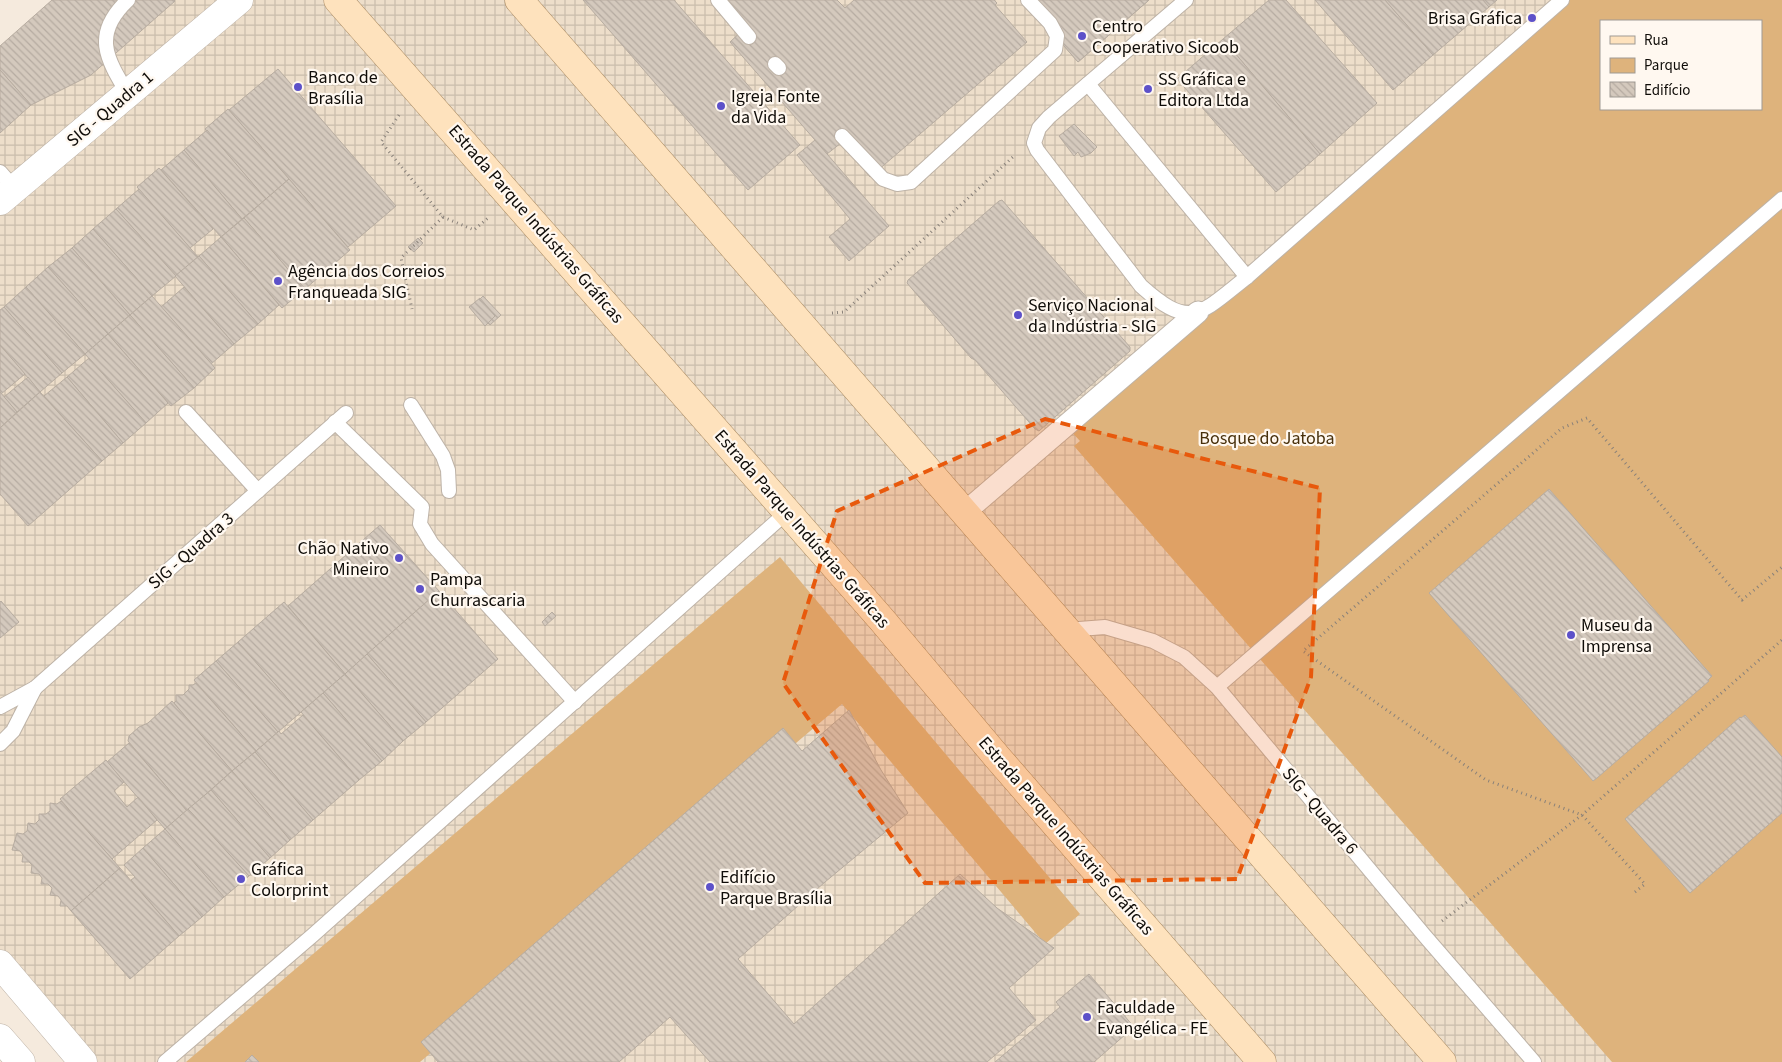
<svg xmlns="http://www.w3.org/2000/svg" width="1782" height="1062" font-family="'Source Sans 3',sans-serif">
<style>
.industrial{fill:url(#industrial-grid);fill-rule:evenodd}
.green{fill:#deb37c;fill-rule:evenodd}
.building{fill:url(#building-back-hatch);stroke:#b7aca0}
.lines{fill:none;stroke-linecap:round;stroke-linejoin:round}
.service-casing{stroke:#beb3a7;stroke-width:16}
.pedestrian-casing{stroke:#beb3a7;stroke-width:23}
.minor-casing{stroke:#beb3a7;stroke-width:29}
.primary-casing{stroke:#aa8a61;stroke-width:29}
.path{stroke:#898179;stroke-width:3;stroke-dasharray:1 4;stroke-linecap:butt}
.service{stroke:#fff;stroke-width:14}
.pedestrian{stroke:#fff;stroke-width:21}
.minor{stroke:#fff;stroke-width:28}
.primary{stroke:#fee2bd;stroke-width:28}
.marked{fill:#e8590c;fill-opacity:0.2;stroke:#e8590c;stroke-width:4;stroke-dasharray:10 6;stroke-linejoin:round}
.poi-dot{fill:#5d51c9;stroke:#fff8f0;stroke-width:2}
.labels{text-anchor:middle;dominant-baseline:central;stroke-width:4.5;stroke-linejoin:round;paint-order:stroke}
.poi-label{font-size:18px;fill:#0f0c08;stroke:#fff8f0;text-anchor:start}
.street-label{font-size:18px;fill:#0f0c08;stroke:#fff8f0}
.park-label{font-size:18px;fill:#48300b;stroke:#fff8f0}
</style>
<defs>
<pattern id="industrial-grid" width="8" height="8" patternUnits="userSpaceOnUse" patternTransform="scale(1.25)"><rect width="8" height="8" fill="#eddeca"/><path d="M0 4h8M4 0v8" fill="none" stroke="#cabdac"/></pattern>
<pattern id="building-back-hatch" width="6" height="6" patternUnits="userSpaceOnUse" patternTransform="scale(1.25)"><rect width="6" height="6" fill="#d4c9bd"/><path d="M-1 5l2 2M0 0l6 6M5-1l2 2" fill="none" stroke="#b5aba1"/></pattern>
</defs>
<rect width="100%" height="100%" fill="#f5eadd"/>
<!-- industrial -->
<path class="industrial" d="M55,0h1727v1062h-1693l-89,-103v-911zM1601,21h160v88h-160z"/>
<!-- green -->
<g class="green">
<path d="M1553,0h229v1062h-170l-538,-616 6,-5 -12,-13zM1601,21h160v88h-160z"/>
<path d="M780,557l300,357 -35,30 -203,-240 -422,358h-234z"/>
</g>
<!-- building -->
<g class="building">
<path d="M52,0h122l1,1 -84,74 -60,30 -31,-35v-24z"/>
<path d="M583,0h91l126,145 -52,45z"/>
<path d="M721,0h116l8,8 9,-8h140l3,3 -2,2 32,37 -157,135 -29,-34 -14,11 -97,-112 15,-14z"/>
<path d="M1024,0h125l-71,62z"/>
<path d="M1024,0h125l-71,62z"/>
<path d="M1269,0h17l91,103 -57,51 -97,-115z"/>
<path d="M1315,0h70l48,55 -40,35z"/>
<path d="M1385,0h98l6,7 -56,48z"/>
<path d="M1483,0h14l-8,7z"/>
<path d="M1223,39l97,115 -44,38 -99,-113z"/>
<path d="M278,69l118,137 -48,41 -119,-137z"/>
<path d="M0,70l31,35 -31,28z"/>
<path d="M228,109l61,70 -23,20 -61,-70z"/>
<path d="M1074,124l23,23 -6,6 -10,4 -3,-5 -4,4 -15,-20z"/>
<path d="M207,130l59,69 -24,20 -58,-69z"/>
<path d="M815,140l74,86 -40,35 -20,-24 21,-18 -53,-64z"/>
<path d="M184,150l58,69 -21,18 -60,-67z"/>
<path d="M159,168l54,61 -23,19 -53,-61z"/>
<path d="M289,179l61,71 -45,39 -61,-71z"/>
<path d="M139,189l59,68 -22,19 -60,-67z"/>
<path d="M1002,200l128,147v4l-91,80 -4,-2 -60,-69 -4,-2 -64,-75 1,-3 91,-79z"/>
<path d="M116,209l60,67 -24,20 -59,-67z"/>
<path d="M244,218l61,71 -23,19 -61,-71z"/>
<path d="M93,229l59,67 -22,19 -58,-67z"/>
<path d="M221,237l58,68 -21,19 -59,-68z"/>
<path d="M418,238l5,5 -9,9 -6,-5z"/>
<path d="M72,248l58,67 -22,19 -60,-67z"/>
<path d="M199,256l59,68 -24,20 -59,-68z"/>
<path d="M48,267l60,67 -23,20 -59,-67z"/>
<path d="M26,287l59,67 -23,19 -58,-66z"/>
<path d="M184,287l50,57 -23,20 -50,-57z"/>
<path d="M152,296l63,72 -21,20 -64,-73z"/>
<path d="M483,296l18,19 -11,10 -18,-18z"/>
<path d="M480,298l15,18 -10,10 -16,-19z"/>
<path d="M4,307l58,66 -22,19 -40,-47v-35z"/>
<path d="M130,315l64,73 -23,18 -63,-72z"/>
<path d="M108,334l60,69 -22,20 -61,-69z"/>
<path d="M0,345l25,29 -24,20 -1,-2z"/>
<path d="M89,358l57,65 -23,20 -56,-66z"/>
<path d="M28,377l12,15 -23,20 -13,-15z"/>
<path d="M67,377l56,66 -21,18 -58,-65z"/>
<path d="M0,392l17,20 -17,16z"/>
<path d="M40,392l62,69 -74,65 -28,-32v-66z"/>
<path d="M1549,489l163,187 -4,4 1,1 -112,97 -4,3 -164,-188z"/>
<path d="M380,525l59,66 -94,83 -57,-68z"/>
<path d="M439,591l59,68 -72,63 -59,-68z"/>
<path d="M1,601l18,21 -19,16v-36z"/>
<path d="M284,602l61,72 -45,39 -62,-71z"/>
<path d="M552,612l4,4 -11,10 -3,-4z"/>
<path d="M238,642l62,71 -22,19 -62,-71z"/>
<path d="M367,654l59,68 -23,19 -58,-67z"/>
<path d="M216,661l62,71 -22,19 -62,-71z"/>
<path d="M345,674l58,67 -21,20 -59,-68z"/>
<path d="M196,683l60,68 -24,20 -58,-68 2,-2v-6h7l6,-6v-4h4z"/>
<path d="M323,693l59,68 -23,19 -58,-68z"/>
<path d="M172,701l60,70 -45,40 -59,-70 1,-5 10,-9 9,-4z"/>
<path d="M849,710l32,60 27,43 -83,69 -87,77 56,65 166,-150 37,34 57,40 -45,40 27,32 -49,42h-277l-40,-45 -51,45h-181l-17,-20 362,-314 19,23z"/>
<path d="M303,715l56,65 -46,40 -58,-68 24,-21 2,3z"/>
<path d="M1745,715l37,42v56l-92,80 -65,-74 115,-102 1,1z"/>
<path d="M129,743l58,68 -22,18 -58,-67z"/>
<path d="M255,752l58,68 -23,20 -58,-69z"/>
<path d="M106,760l18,22 -10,9 13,16 11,-10 19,23 -45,39 -52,-60z"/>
<path d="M232,771l58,69 -20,18 -59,-68z"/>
<path d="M211,790l59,68 -21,18 -61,-67z"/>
<path d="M61,801l59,67 -49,43 -4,-5h-7l1,-6 -3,-4 -8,-1 2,-7 -4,-4h-7l1,-6 -3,-4 -8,-1 1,-8 -3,-3h-7l1,-7 -3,-4 -8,-1 5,-17 6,1 4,-3 1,-8 7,1 4,-4v-6h7l4,-3v-8l7,1z"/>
<path d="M188,809l61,67 -25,21 -59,-68z"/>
<path d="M165,829l59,68 -22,20 -59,-69z"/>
<path d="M143,848l59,69 -23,19 -48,-56 4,-3 -11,-12z"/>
<path d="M120,868l59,68 -49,43 -59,-68z"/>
<path d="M1089,974l45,53 -40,35h-99l65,-55 -4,-5z"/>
<path d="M252,1055l7,7h-14z"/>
</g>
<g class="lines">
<!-- service casing -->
<g class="service-casing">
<g id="service">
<path d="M718,0l31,37"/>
<path d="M1186,0l-137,117 -10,11 -5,15 3,7 104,136c50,45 59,28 106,-9l315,-277"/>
<path d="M775,64l4,4"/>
<path d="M1088,84l159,193"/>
<path d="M128,94c-22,-36 -36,-60 0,-94"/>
<path d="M842,136l41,43 14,5 14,-2 144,-132 2,-14 -7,-13 -22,-23"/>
<path d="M0,172l15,17"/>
<path d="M411,405l32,51 5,14 1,21"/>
<path d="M186,412l72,79"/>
<path d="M335,422l87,85 -2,17 12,20 143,158"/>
<path d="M1066,630l39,-3 48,14 31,16 33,30 207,248 110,127"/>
<path d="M1217,687l565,-488"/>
<path d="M0,707l35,-19 311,-275"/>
<path d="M0,744l13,-13 22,-43"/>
<path d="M165,1062l148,-127 473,-422"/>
</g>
</g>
<!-- pedestrian casing -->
<g class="pedestrian-casing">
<path id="pedestrian" d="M964,513l234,-201"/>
</g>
<!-- minor casing -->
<g class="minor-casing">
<g id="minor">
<path d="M0,201l239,-201"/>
<path d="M0,964l83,98"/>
<path d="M0,1038l21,24"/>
</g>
</g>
<!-- primary casing -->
<g class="primary-casing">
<g id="primary">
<path d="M338,0l544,620 115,137 265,305"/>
<path d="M519,0c307,354 615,708 923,1062"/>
</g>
</g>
<!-- path -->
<g class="path">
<path d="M399,115l-18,27 62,75 -42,41 11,51"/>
<path d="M443,217l31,13 14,-12"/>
<path d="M832,313l12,-1 170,-156"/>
<path d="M1635,892l10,-8 -63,-69 -96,-35 -183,-129 259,-223 25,-10 155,182 40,-33"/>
<path d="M1442,921l140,-106 200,-175"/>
</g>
<!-- service -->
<use href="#service" class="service"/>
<!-- pedestrian -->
<use href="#pedestrian" class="pedestrian"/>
<!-- minor -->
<use href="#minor" class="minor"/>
<!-- primary -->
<use href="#primary" class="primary"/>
</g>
<!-- marked area -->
<path class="marked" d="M1045,419l275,69 -9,189 -74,202 -312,4 -142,-200 54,-172z"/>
<!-- markers -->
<g class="poi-dot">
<circle cx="1532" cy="18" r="5"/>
<circle cx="1082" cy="36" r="5"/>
<circle cx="298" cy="87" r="5"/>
<circle cx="1148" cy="89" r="5"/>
<circle cx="721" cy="106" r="5"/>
<circle cx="278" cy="281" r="5"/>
<circle cx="1018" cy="315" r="5"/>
<circle cx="399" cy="558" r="5"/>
<circle cx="420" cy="589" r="5"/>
<circle cx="1571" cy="635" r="5"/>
<circle cx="241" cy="879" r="5"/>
<circle cx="710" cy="887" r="5"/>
<circle cx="1087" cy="1017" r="5"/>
</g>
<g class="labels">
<!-- poi labels -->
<g class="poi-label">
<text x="1522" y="18" text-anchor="end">Brisa Gráfica</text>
<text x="1092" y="26">Centro<tspan x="1092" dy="21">Cooperativo Sicoob</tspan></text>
<text x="308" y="77">Banco de<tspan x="308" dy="21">Brasília</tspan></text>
<text x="1158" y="79">SS Gráfica e<tspan x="1158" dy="21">Editora Ltda</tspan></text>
<text x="731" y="96">Igreja Fonte<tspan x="731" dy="21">da Vida</tspan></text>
<text x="288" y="271">Agência dos Correios<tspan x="288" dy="21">Franqueada SIG</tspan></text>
<text x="1028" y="305">Serviço Nacional<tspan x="1028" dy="21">da Indústria - SIG</tspan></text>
<text x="389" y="548" text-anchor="end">Chão Nativo<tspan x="389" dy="21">Mineiro</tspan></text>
<text x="430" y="579">Pampa<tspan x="430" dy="21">Churrascaria</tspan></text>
<text x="1581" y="625">Museu da<tspan x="1581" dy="21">Imprensa</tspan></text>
<text x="251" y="869">Gráfica<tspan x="251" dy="21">Colorprint</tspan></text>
<text x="720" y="877">Edifício<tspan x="720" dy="21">Parque Brasília</tspan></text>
<text x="1097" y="1007">Faculdade<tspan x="1097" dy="21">Evangélica - FE</tspan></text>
</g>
<!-- street labels -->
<g class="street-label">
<text transform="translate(110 109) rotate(-40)">SIG - Quadra 1</text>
<text transform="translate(536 224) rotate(49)">Estrada Parque Indústrias Gráficas</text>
<text transform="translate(802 529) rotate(49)">Estrada Parque Indústrias Gráficas</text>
<text transform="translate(191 551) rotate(-41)">SIG - Quadra 3</text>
<text transform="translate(1320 811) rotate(50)">SIG - Quadra 6</text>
<text transform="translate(1066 836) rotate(49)">Estrada Parque Indústrias Gráficas</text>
</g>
<!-- park labels -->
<g class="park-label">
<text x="1267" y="438">Bosque do Jatoba</text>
</g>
</g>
<!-- legend -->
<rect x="1600" y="20" width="162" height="90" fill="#fff8f0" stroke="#9f9a93"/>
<rect x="1610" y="36" width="25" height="8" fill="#fee2bd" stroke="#9f9a93"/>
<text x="1644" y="45" font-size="15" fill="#0f0c08">Rua</text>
<rect x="1610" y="58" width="25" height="15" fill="#deb37c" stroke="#9f9a93"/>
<text x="1644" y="70" font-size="15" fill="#0f0c08">Parque</text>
<rect x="1610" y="82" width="25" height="15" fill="url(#building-back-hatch)" stroke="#9f9a93"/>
<text x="1644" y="95" font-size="15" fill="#0f0c08">Edifício</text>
</svg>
